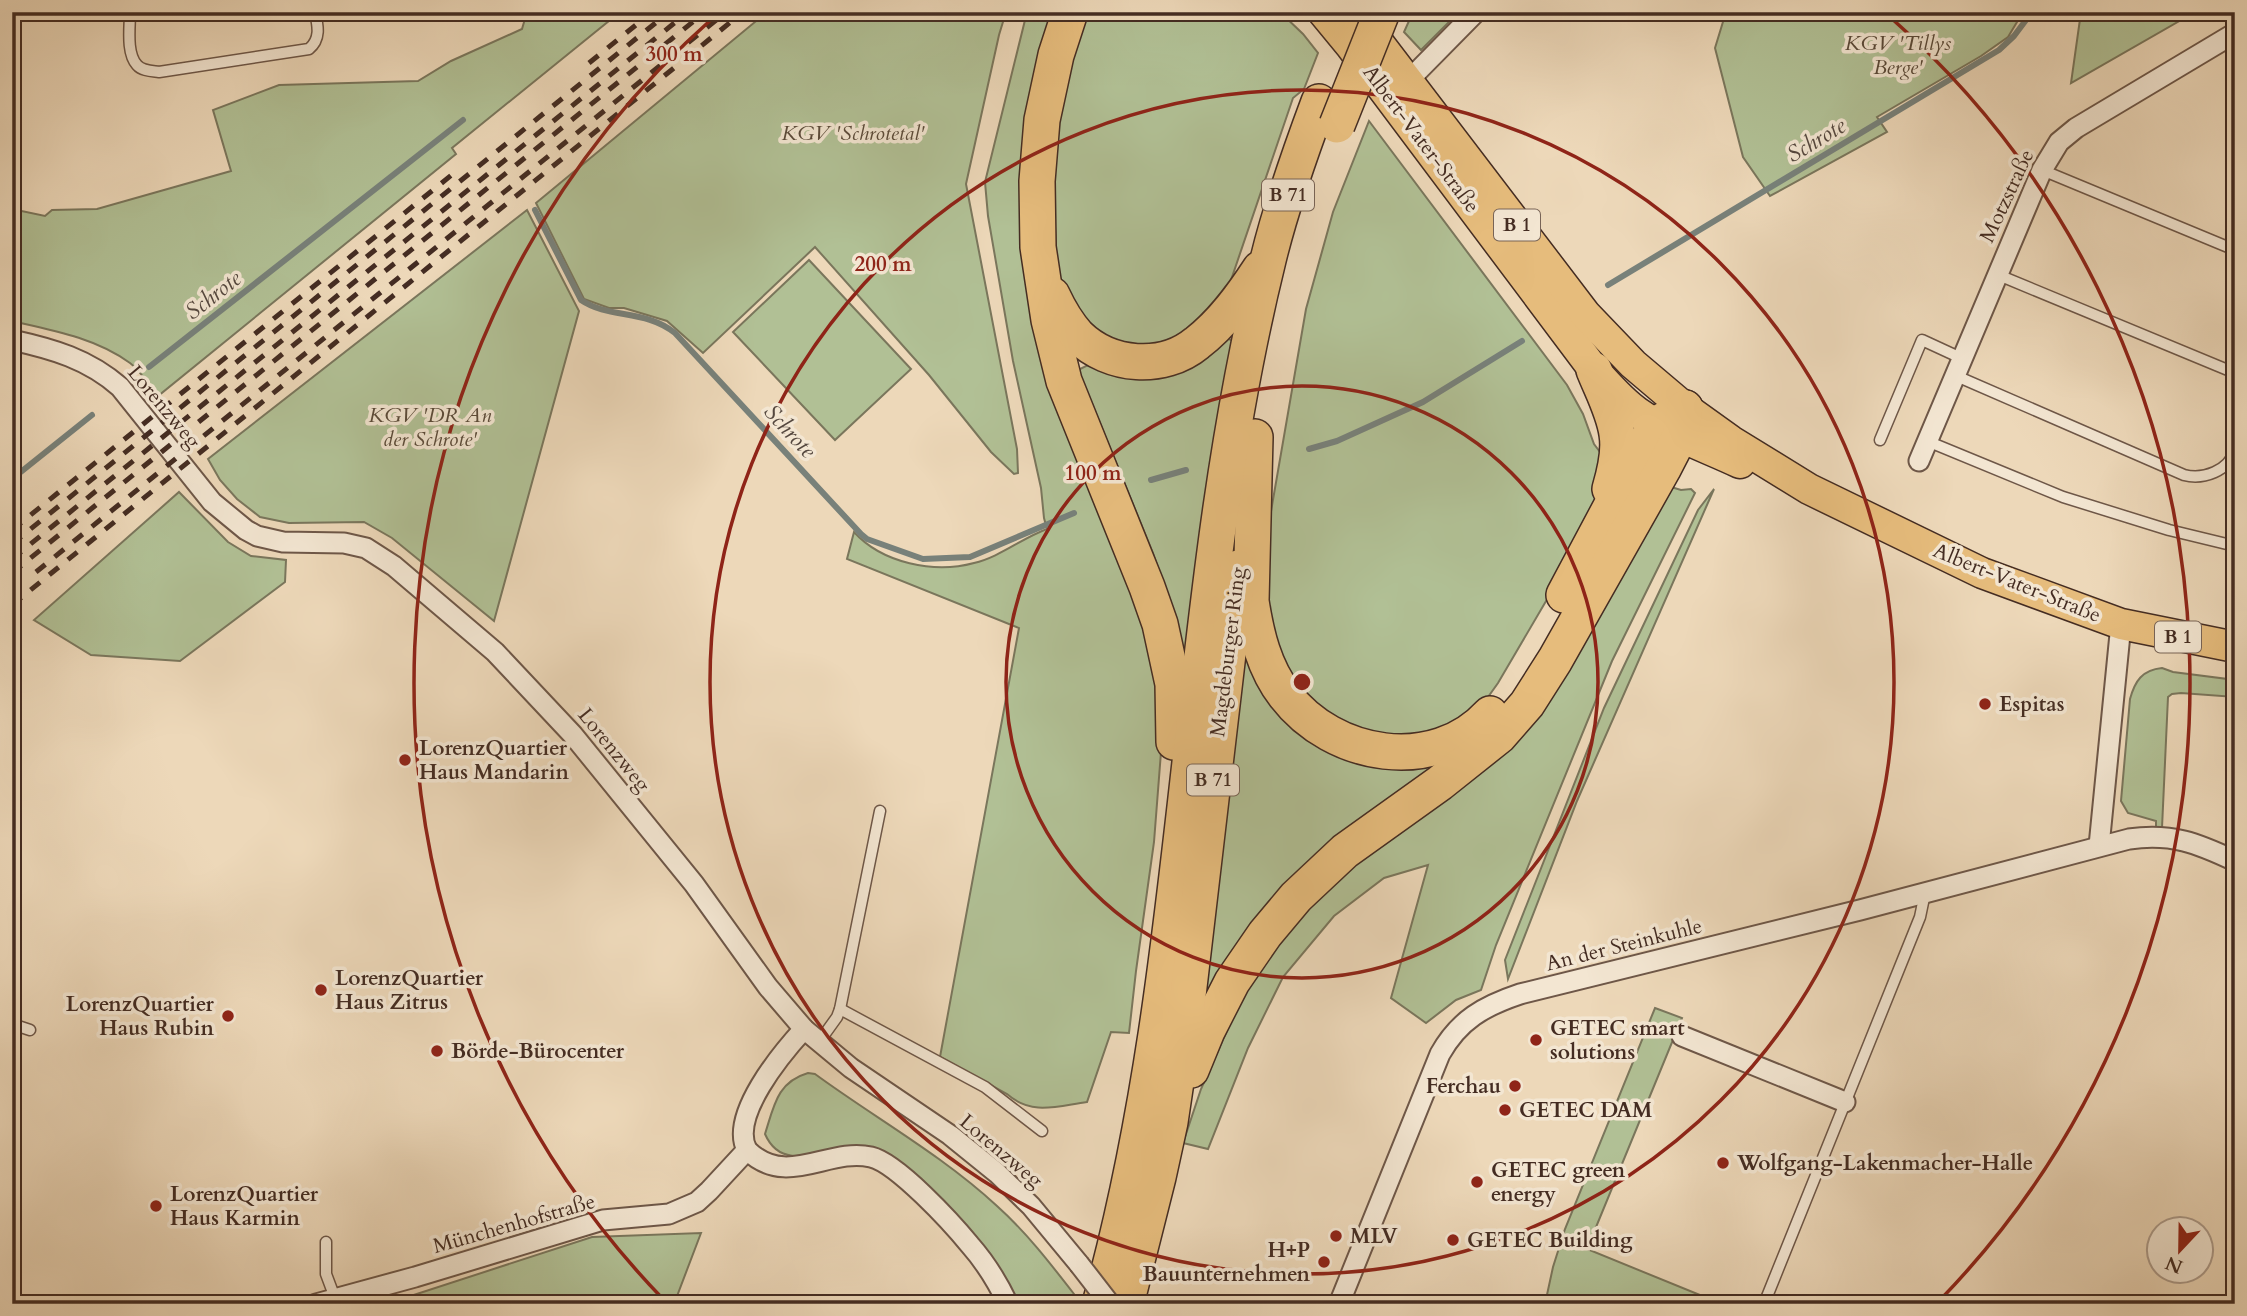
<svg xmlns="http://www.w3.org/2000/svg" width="2247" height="1316" font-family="Cardo,serif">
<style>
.green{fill:#b1c095;stroke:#7a765c;stroke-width:2}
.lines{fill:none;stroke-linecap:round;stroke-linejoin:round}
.stream{stroke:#78817a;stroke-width:6}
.lane-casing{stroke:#6e5748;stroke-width:13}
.street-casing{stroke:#6e5748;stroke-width:23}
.primary-casing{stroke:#442c22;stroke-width:33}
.highway-casing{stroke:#442c22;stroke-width:38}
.lane{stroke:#f3e6d2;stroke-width:10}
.street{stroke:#f3e6d2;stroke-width:19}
.primary{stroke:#e6bc7c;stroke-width:30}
.highway{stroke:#e6bc7c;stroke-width:35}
.rail{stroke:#442c22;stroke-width:5;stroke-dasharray:12 12;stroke-linecap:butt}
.street-bridge-casing{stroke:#6e5748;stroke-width:23;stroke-linecap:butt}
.highway-bridge-casing{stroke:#442c22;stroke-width:38;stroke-linecap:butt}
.street-bridge{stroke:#f3e6d2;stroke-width:19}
.highway-bridge{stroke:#e6bc7c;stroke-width:35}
.ring{fill:none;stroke:#8f2418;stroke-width:3.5}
.poi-dot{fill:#8f2418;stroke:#f3e6d2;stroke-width:2.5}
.labels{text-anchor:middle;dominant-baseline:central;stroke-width:7;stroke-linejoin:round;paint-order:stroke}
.shield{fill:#f3e6d2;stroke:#786457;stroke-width:2}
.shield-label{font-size:19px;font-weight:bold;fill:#442c22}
.park-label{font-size:21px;font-style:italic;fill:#5a4a39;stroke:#f3e6d2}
.street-label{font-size:21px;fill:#442c22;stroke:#f3e6d2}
.poi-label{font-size:21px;font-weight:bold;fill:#442c22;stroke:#f3e6d2;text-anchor:start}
.water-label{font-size:23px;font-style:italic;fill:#55483f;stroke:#f3e6d2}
.centre{fill:#8f2418;stroke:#f3e6d2;stroke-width:3.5}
.ring-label{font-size:21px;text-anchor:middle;font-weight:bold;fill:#8f2418;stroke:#f3e6d2;stroke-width:7;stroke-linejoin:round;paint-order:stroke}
</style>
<rect width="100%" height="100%" fill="#edd8b9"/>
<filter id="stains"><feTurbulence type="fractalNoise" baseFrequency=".00286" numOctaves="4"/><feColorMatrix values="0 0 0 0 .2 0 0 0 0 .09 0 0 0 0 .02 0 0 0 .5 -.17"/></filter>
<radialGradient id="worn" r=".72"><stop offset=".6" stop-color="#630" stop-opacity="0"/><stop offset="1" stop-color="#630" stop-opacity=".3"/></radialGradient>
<!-- green -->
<g class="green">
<path d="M527,12h93l-168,136 4,6 -298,242c-9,-10 -17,-25 -28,-33 -34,-25 -78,-33 -118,-42v-112l33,7 7,-6 45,-1 134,-38 -18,-61 66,-25 139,-4 33,-20 71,-32z"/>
<path d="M767,12h239l-7,23 -33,149 51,265 1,24 -4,1 -23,-22 -62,-77 -114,-128 -112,106 -36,-32 -43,-13h-15l-25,-9 -48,-96z"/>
<path d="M1027,12h30l-34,146 116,443 17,73 5,78 -7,90 -18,129 -7,62 -18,-1 -24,70c-30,4 -55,14 -80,-8l-67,-37 79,-429 -172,-69 7,-27c28,31 80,42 120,31 26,-6 48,-25 73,-34l-3,-11 -3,-30 -28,-127 -25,-145 -3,-34z"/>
<path d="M1085,12h195l23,22 15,19 -14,36 -11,9 -62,182c-21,37 -48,66 -94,66 -13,0 -30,-8 -43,-11l-37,-58 -5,-127 26,-123z"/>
<path d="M1413,12h46l-38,38 -17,-18z"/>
<path d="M1726,12h297l-15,25 -27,19 -104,61 10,15 -117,64 -27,-39 -28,-109z"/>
<path d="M2081,12h114l-124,71z"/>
<path d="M1369,121l198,264 16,29 11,30 6,8 9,4 -12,48 -48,92 -51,87 -15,21 -44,30 -68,3 -66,-35 -35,-59 -5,-97 41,-237 27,-97z"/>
<path d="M527,210l52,101 -85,310 -102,-83 -28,-16 -75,1 -29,-6 -23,-18 -17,-19 -12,-21z"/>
<path d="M809,260l102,109 -76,71 -102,-108z"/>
<path d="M1227,338l8,4 -48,325 -20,-73 -14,-41 -75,-183 10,-5 12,5z"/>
<path d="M1671,487l10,3 10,-1 4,4 -83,168 -116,284 -15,45 -25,10 -30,23 -35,-25 37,-133 -44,13 -50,38 -51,61 -35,71 -40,101 -25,-6 18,-54 44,-99 61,-87 150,-117z"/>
<path d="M1714,489l-137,312 -69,178 -3,-19 99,-252 94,-198z"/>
<path d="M179,492l49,50 23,14 35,4 -1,22 -105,79 -89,-6 -57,-35z"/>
<path d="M1243,648l26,54 180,55 -245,255v-48z"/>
<path d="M2162,668l11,4 62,8v17l-54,-4 -9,1 -4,3 -6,131h-6v-7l-28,-8 -7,-12 9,-102c5,-18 12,-29 32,-31z"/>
<path d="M1655,1008l27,10 -95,231 135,55h-177l8,-37 12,-38z"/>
<path d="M808,1073l7,1c60,44 127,81 182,132 29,26 53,57 77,88l-2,10h-55l-143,-155c-8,-2 -15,-3 -23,-3 -30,3 -69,27 -86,-12 9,-28 12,-52 43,-61z"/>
<path d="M701,1233l-27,71h-288l206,-67z"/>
</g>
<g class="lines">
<!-- stream -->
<g class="stream">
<path d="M535,210l46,90c28,19 64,9 94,33l186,201 6,5 56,20 47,-2 104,-44"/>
<path d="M1608,285l391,-235 15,-14 18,-24"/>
<path d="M149,367l314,-247"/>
<path d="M1309,449l28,-8 86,-39 99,-61"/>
<path d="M12,479l80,-64"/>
<path d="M1151,480l35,-10"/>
</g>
<!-- lane casing -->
<g class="lane-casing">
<g id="lane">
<path d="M130,12c0,15 -4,41 7,53 5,6 15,6 22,7l150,-23c12,-10 9,-23 6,-37"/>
<path d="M2042,170l193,80"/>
<path d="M1996,274l239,99"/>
<path d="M1954,375l230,100c19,5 45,-4 51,-25"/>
<path d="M1880,440l42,-100 39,18"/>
<path d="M1927,441l136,56 106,33 66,16"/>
<path d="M840,1009l145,78 57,44"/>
<path d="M12,1024l18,6"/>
<path d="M819,1042l18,-25 3,-8 40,-198"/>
<path d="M326,1242v32l9,24"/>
<path d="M1764,1304l156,-387 5,-24"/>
</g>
</g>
<!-- street casing -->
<g class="street-casing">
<g id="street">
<path d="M1408,81l68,-69"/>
<path d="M12,340c41,9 76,19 108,47l92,115 34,28 11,6 26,6 61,1 22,5 28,18 101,86 78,83 121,149 74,103 36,42 47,39 99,67 47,38 34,33 48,58"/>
<path d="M1919,461l123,-291 17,-28 17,-14 159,-95"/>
<path d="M2099,846l22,-222"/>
<path d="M1682,1036l163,66"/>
<path d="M747,1150c40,39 81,-3 124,7 26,6 81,66 99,88 15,17 28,38 38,59"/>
<path d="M316,1304l99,-27 188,-57 66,-6 28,-12 12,-11 38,-41c-18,-34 35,-97 57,-121"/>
<path d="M1339,1304l101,-250c19,-34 44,-48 80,-60l340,-84 269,-71c43,-6 68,4 106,22"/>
</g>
</g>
<!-- primary casing -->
<g class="primary-casing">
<g id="primary">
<path d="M1323,12l28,34 243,324c14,15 27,31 43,42 31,22 69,35 103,51"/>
<path d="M1355,12l231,303 47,49 52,44 46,33 78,48 173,84 139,51 114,23"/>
</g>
</g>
<!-- highway casing -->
<g class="highway-casing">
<g id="highway">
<path d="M1070,12l-14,43 -14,65 -5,61 1,66 11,73 15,61 83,206 13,37 13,60 1,58"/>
<path d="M1052,295c7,15 15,29 26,41 32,31 85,35 119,7 26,-20 46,-48 63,-74"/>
<path d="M1594,370c8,20 20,42 23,64 3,18 -2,38 -7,55"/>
<path d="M1255,437l-4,164c5,33 13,67 34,94 48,63 149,80 205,19"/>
<path d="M1564,595l75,-141 18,-30 28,-16"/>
<path d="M1191,1070l16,-39 25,-49 33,-48 31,-37 49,-46 95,-68 59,-47 28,-32 28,-44 108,-191 17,-33 5,-28"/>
<path d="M1100,1304c95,-341 83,-701 168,-1044 13,-54 32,-107 51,-158"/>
<path d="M1126,1304l32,-127 12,-55 15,-101 53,-453"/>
</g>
</g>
<!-- lane -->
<use href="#lane" class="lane"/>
<!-- street -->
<use href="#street" class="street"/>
<!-- primary -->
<use href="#primary" class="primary"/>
<!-- highway -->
<use href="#highway" class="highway"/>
<!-- rail -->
<g class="rail">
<path d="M589,63l63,-51"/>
<path d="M12,530l447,-361"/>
<path d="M12,544l657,-532"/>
<path d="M12,559l676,-547"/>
<path d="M36,572l690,-560"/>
<path d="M12,573l693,-561"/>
<path d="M12,605l731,-593"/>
</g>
<!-- street-bridge casing -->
<g class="street-bridge-casing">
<path id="street-bridge" d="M1079,1264l31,40"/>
</g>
<!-- highway-bridge casing -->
<g class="highway-bridge-casing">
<path id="highway-bridge" d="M1337,125l45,-113"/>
</g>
<!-- street-bridge -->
<use href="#street-bridge" class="street-bridge"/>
<!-- highway-bridge -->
<use href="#highway-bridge" class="highway-bridge"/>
</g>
<!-- distance rings -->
<g class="ring">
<circle cx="1302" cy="682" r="296"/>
<circle cx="1302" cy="682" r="592"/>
<path d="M663 1299A888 888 0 0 1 714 17M1890 17A888 888 0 0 1 1941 1299"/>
</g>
<!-- markers -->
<g class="poi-dot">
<circle cx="1985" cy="704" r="7"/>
<circle cx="405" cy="760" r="7"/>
<circle cx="321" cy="990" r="7"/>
<circle cx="228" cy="1016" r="7"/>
<circle cx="1536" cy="1040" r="7"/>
<circle cx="437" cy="1051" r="7"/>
<circle cx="1515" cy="1086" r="7"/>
<circle cx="1505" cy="1110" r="7"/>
<circle cx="1723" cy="1163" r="7"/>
<circle cx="1477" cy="1182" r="7"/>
<circle cx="156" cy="1206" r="7"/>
<circle cx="1336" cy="1236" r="7"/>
<circle cx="1453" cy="1240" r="7"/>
<circle cx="1324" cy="1262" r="7"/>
</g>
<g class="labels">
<!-- shield labels -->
<g class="shield">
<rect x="1262" y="179.5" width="52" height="31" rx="5"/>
<rect x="1494" y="209.5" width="46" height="31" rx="5"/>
<rect x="2155" y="621.5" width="46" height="31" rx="5"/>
<rect x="1187" y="764.5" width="52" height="31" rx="5"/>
</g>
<g class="shield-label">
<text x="1288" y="195">B 71</text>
<text x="1517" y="225">B 1</text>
<text x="2178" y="637">B 1</text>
<text x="1213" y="780">B 71</text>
</g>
<!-- park labels -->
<g class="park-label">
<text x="1898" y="43">KGV 'Tillys<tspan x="1898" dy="24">Berge'</tspan></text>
<text x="853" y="133">KGV 'Schrotetal'</text>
<text x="430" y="415">KGV 'DR An<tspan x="430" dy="24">der Schrote'</tspan></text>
</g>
<!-- street labels -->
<g class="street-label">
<text transform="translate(1421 139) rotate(53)">Albert-Vater-Straße</text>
<text transform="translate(2007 196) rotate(-65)">Motzstraße</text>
<text transform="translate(164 407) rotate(50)">Lorenzweg</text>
<text transform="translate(2017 583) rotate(22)">Albert-Vater-Straße</text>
<text transform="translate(1228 652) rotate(-83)">Magdeburger Ring</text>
<text transform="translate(614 750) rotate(51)">Lorenzweg</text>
<text transform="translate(1624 945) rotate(-14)">An der Steinkuhle</text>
<text transform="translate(1001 1151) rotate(40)">Lorenzweg</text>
<text transform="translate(514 1224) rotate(-16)">Münchenhofstraße</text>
</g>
<!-- poi labels -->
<g class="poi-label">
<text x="1999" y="704">Espitas</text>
<text x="419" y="748">LorenzQuartier<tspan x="419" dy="24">Haus Mandarin</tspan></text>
<text x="335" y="978">LorenzQuartier<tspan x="335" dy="24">Haus Zitrus</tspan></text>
<text x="214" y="1004" text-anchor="end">LorenzQuartier<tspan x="214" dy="24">Haus Rubin</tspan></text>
<text x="1550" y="1028">GETEC smart<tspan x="1550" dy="24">solutions</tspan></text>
<text x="451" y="1051">Börde-Bürocenter</text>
<text x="1501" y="1086" text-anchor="end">Ferchau</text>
<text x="1519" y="1110">GETEC DAM</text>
<text x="1737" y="1163">Wolfgang-Lakenmacher-Halle</text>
<text x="1491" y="1170">GETEC green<tspan x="1491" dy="24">energy</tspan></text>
<text x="170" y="1194">LorenzQuartier<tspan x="170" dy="24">Haus Karmin</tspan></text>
<text x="1350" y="1236">MLV</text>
<text x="1467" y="1240">GETEC Building</text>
<text x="1310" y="1250" text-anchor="end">H+P<tspan x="1310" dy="24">Bauunternehmen</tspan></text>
</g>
<!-- water labels -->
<g class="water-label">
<text transform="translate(1816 140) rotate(-31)">Schrote</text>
<text transform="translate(213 295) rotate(-38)">Schrote</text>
<text transform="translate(790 431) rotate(47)">Schrote</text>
</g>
</g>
<circle cx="1302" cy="682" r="10" class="centre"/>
<g class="ring-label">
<text x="674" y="61">300 m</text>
<text x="883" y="271">200 m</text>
<text x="1093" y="480">100 m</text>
</g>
<!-- margin -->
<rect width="2247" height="1316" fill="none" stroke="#edd8b9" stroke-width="42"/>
<rect x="14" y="14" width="2219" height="1288" fill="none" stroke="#442c22" stroke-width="3.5"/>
<rect x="21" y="21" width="2205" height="1274" fill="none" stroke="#442c22" stroke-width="2"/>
<!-- north arrow -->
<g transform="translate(2180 1250) rotate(202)"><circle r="33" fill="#f3e6d2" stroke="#ad9c8c" stroke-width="2"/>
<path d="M0-5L12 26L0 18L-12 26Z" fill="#8f2418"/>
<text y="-10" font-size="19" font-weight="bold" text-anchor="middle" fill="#442c22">N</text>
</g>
<rect width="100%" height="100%" filter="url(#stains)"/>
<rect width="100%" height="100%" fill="url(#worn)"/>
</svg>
